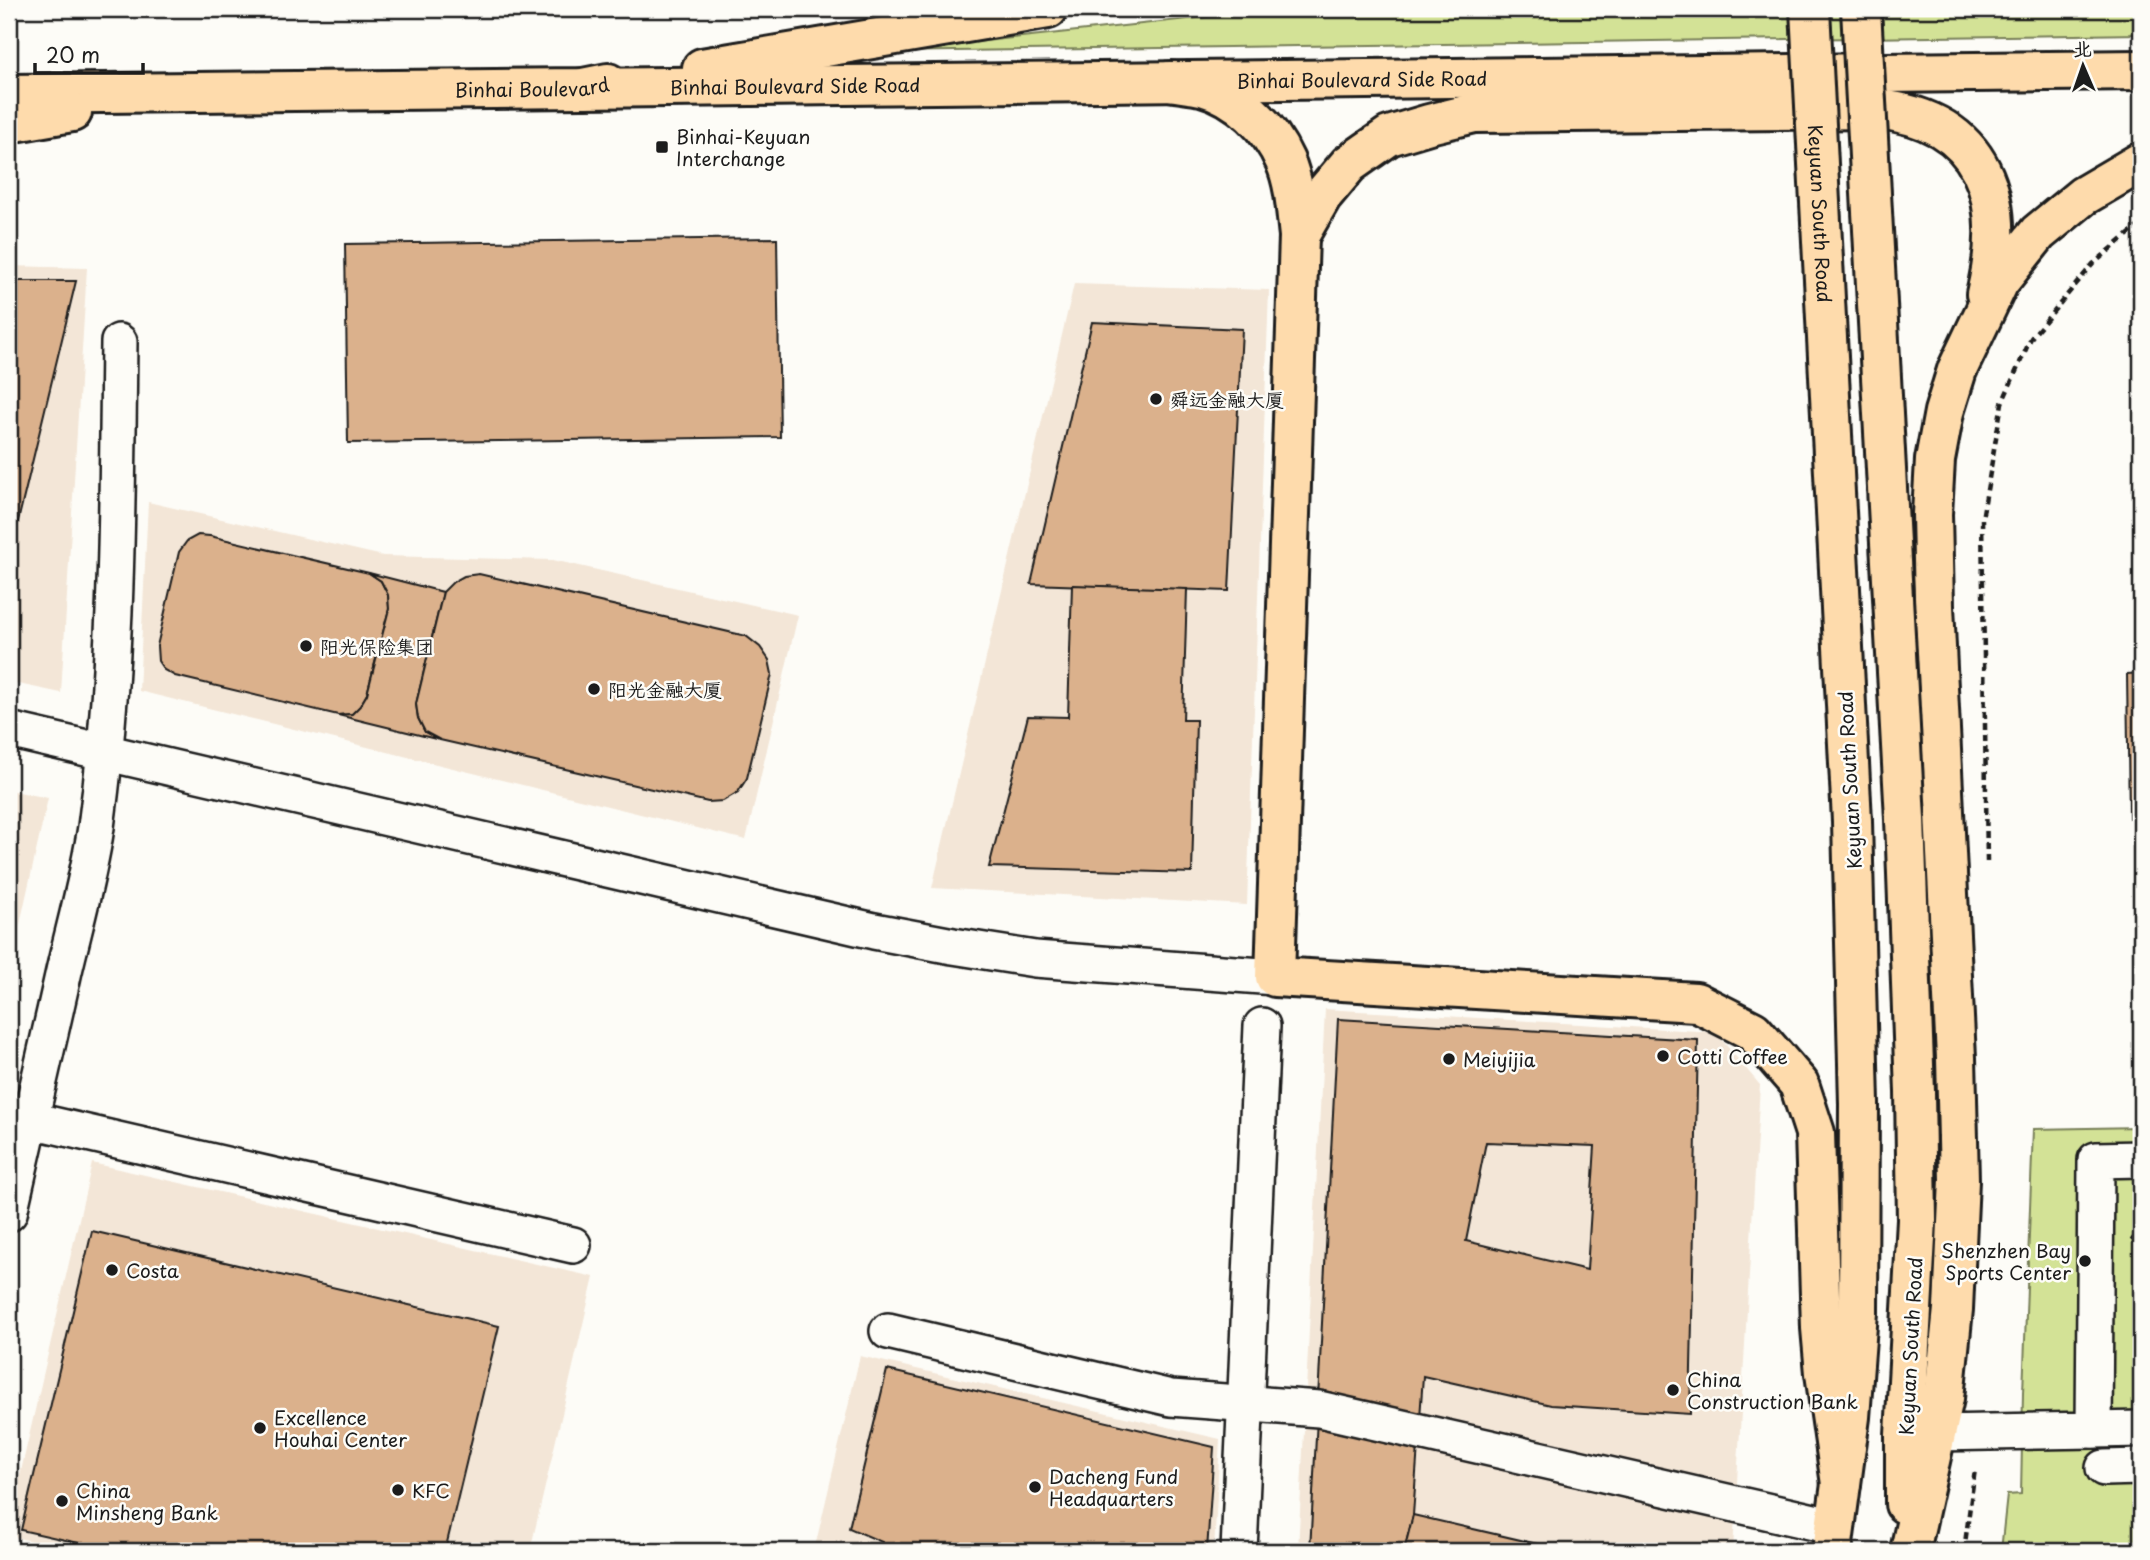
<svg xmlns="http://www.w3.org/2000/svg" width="2150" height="1560" font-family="'Playpen Sans','LXGW WenKai TC',sans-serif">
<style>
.built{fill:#f3e6d7}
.green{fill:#d3e296;stroke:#787f59;stroke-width:2}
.building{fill:#dbb18c;stroke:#1c1c1c;stroke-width:2;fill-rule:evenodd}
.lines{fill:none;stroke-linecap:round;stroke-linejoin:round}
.minor-casing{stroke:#1c1c1c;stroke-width:40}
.major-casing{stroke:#1c1c1c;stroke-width:44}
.path{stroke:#1c1c1c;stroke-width:4.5;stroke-dasharray:7 5;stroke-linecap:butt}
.minor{stroke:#fdfcf7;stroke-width:35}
.major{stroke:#fedbac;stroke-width:38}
.major-bridge-casing{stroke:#1c1c1c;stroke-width:44;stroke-linecap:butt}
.major-bridge{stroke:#fedbac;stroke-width:38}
.poi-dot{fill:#1c1c1c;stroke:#fdfcf7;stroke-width:2.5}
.labels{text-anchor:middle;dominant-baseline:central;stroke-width:5;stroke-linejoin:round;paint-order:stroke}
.street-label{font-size:19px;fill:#1c1c1c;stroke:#fdfcf7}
.poi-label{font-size:19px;fill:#1c1c1c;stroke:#fdfcf7;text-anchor:start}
</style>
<rect width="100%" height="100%" fill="#fdfcf7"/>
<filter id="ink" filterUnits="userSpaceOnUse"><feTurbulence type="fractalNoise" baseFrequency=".0143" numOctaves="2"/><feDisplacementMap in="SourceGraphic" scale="14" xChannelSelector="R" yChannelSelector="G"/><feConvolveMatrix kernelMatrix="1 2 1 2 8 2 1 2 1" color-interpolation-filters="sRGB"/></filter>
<g filter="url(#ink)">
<!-- built -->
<g class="built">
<path d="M9,266l78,2 -26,425 -52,-11z"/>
<path d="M1074,284l195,6 -22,615 -315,-17z"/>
<path d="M148,502l235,54 170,4 245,55 -52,225 -607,-149z"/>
<path d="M9,790l39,8 -39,175z"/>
<path d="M1325,1009l390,23 45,53 -27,466h-435z"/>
<path d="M92,1163l502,114 -64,274h-453l-68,-15v-13z"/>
<path d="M860,1356l360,83 -6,112h-400z"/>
</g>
<!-- green -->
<g class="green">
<path d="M1280,9h861v25l-1257,18z"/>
<path d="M2141,1127v424h-140l6,-56 14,-1 2,-101 10,-264z"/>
</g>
<!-- building -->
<g class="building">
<path d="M777,238l3,199 -432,6 -3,-199z"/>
<path d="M9,281h67l-64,265 -3,-1z"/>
<path d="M1092,322l150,7 -13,262 -198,-7z"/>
<path d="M198,535l12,1 159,37 12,8 7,14 1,14 -22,85 -7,12 -8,8 -14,1 -163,-39 -11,-6 -6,-9 -1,-15 22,-94 8,-11z"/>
<path d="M369,573l74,19 -27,112 2,14 7,14 15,8 -102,-25 14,-1 8,-8 7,-12 22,-85 -1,-14 -7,-14z"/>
<path d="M479,574l267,62 14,11 9,13 3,14 -25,104 -9,14 -15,9 -15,1 -268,-62 -15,-8 -7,-14 -2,-14 27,-112 10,-10 11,-6z"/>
<path d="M1072,585l115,4 -4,131h13l-4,153 -203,-6 39,-151 40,1z"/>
<path d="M2141,673v145h-12l-2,-144z"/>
<path d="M1338,1019l360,21 -8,374 -139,-9 -128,-29 -10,139 -9,36h-94zM1486,1142l109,4 -8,124 -121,-29z"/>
<path d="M92,1231l407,95 -54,225h-331l-93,-21z"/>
<path d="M887,1370l327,77 -7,104h-328l3,-9 -33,-14z"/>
<path d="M1413,1515l155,36h-164z"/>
</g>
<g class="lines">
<!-- minor casing -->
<g class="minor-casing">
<g id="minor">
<path d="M9,730l865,201 79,15 82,13 240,18"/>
<path d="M9,1115l564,130"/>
<path d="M9,1213c18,-80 37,-161 55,-242 11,-47 25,-96 32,-144 22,-161 21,-323 23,-485"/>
<path d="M888,1331l283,67 148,11 517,118"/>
<path d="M2094,1430l47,-1"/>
<path d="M1937,1433l157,-3 2,-270 45,-1"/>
<path d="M2104,1468l37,-1"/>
<path d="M1239,1551l23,-525"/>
</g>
</g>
<!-- major casing -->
<g class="major-casing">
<g id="major">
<path d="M702,68l346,-59"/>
<path d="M1170,81c11,2 22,3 32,5 37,10 68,41 83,75 10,23 11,50 14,75l-24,741 421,25 57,29 46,53 16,49 6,195 4,45 16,111"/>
<path id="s1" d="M583,88l1558,-18"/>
<path id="s2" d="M9,94l574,-6 25,-5"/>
<path d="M9,123l63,-11"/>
<path d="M1299,236l23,-40 27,-32 40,-28 40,-12 45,-11 404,-4c108,12 131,91 108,185"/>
<path d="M1905,819l10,273 2,128 -12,215v69"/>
<path d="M1832,1551l18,-134 8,-105 1,-208 -7,-283"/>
<path d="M1910,1551l34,-153 9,-89 6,-129 -3,-122 -22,-452 -2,-92 3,-54 9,-48 13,-42 42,-88 39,-49 45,-37 58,-34"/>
</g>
</g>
<!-- path -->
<g class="path">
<path d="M1987,862l-5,-343 20,-116 29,-65 62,-74 48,-40"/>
<path d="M2131,1238l10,7"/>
<path d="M1964,1551l11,-82"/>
</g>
<!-- minor -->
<use href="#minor" class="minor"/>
<!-- major -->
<use href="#major" class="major"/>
<!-- major-bridge casing -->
<g class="major-bridge-casing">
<g id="major-bridge">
<path id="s3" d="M1810,9l42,812"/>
<path d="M1861,9l44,810"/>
</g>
</g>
<!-- major-bridge -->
<use href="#major-bridge" class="major-bridge"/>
</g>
</g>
<!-- markers -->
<g class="poi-dot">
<rect x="655" y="140" width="14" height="14" rx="3.5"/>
<circle cx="1156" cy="399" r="7"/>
<circle cx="306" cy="646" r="7"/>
<circle cx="594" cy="689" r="7"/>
<circle cx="1663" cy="1056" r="7"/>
<circle cx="1449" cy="1059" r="7"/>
<circle cx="2085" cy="1261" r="7"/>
<circle cx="112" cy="1270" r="7"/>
<circle cx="1673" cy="1390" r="7"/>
<circle cx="260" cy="1428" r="7"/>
<circle cx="1035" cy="1487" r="7"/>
<circle cx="398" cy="1490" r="7"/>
<circle cx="62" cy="1501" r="7"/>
</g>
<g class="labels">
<!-- street labels -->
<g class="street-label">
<text stroke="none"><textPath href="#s1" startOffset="779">Binhai Boulevard Side Road</textPath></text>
<text stroke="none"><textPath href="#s2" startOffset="523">Binhai Boulevard</textPath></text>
<text stroke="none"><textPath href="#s1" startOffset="212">Binhai Boulevard Side Road</textPath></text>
<text stroke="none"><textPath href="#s3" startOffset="205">Keyuan South Road</textPath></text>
<text transform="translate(1849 780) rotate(-93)">Keyuan South Road</text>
<text transform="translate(1910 1346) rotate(-87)">Keyuan South Road</text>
</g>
<!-- poi labels -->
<g class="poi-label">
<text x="676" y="136">Binhai-Keyuan<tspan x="676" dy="22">Interchange</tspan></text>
<text x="1170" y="399">舜远金融大厦</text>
<text x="320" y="646">阳光保险集团</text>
<text x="608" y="689">阳光金融大厦</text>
<text x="1677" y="1056">Cotti Coffee</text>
<text x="1463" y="1059">Meiyijia</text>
<text x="2071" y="1250" text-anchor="end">Shenzhen Bay<tspan x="2071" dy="22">Sports Center</tspan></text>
<text x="126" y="1270">Costa</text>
<text x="1687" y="1379">China<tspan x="1687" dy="22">Construction Bank</tspan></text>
<text x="274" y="1417">Excellence<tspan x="274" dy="22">Houhai Center</tspan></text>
<text x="1049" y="1476">Dacheng Fund<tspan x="1049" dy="22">Headquarters</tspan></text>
<text x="76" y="1490">China<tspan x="76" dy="22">Minsheng Bank</tspan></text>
<text x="412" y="1490">KFC</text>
</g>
</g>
<!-- margin -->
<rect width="2150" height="1560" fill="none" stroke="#fdfcf7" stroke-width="35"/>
<rect x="18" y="18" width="2115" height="1525" fill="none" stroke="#1c1c1c" stroke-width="2.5" filter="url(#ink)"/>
<!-- north arrow -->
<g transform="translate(2083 66) rotate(358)" stroke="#fdfcf7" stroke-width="5" paint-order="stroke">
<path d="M0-5L12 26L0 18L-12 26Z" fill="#1c1c1c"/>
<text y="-10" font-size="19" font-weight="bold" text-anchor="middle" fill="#1c1c1c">北</text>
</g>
<!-- scale -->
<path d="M35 63v10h108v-10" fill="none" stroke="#1c1c1c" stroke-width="3.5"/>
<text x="46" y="63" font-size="21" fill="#1c1c1c" stroke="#fdfcf7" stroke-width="5" paint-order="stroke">20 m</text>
</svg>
